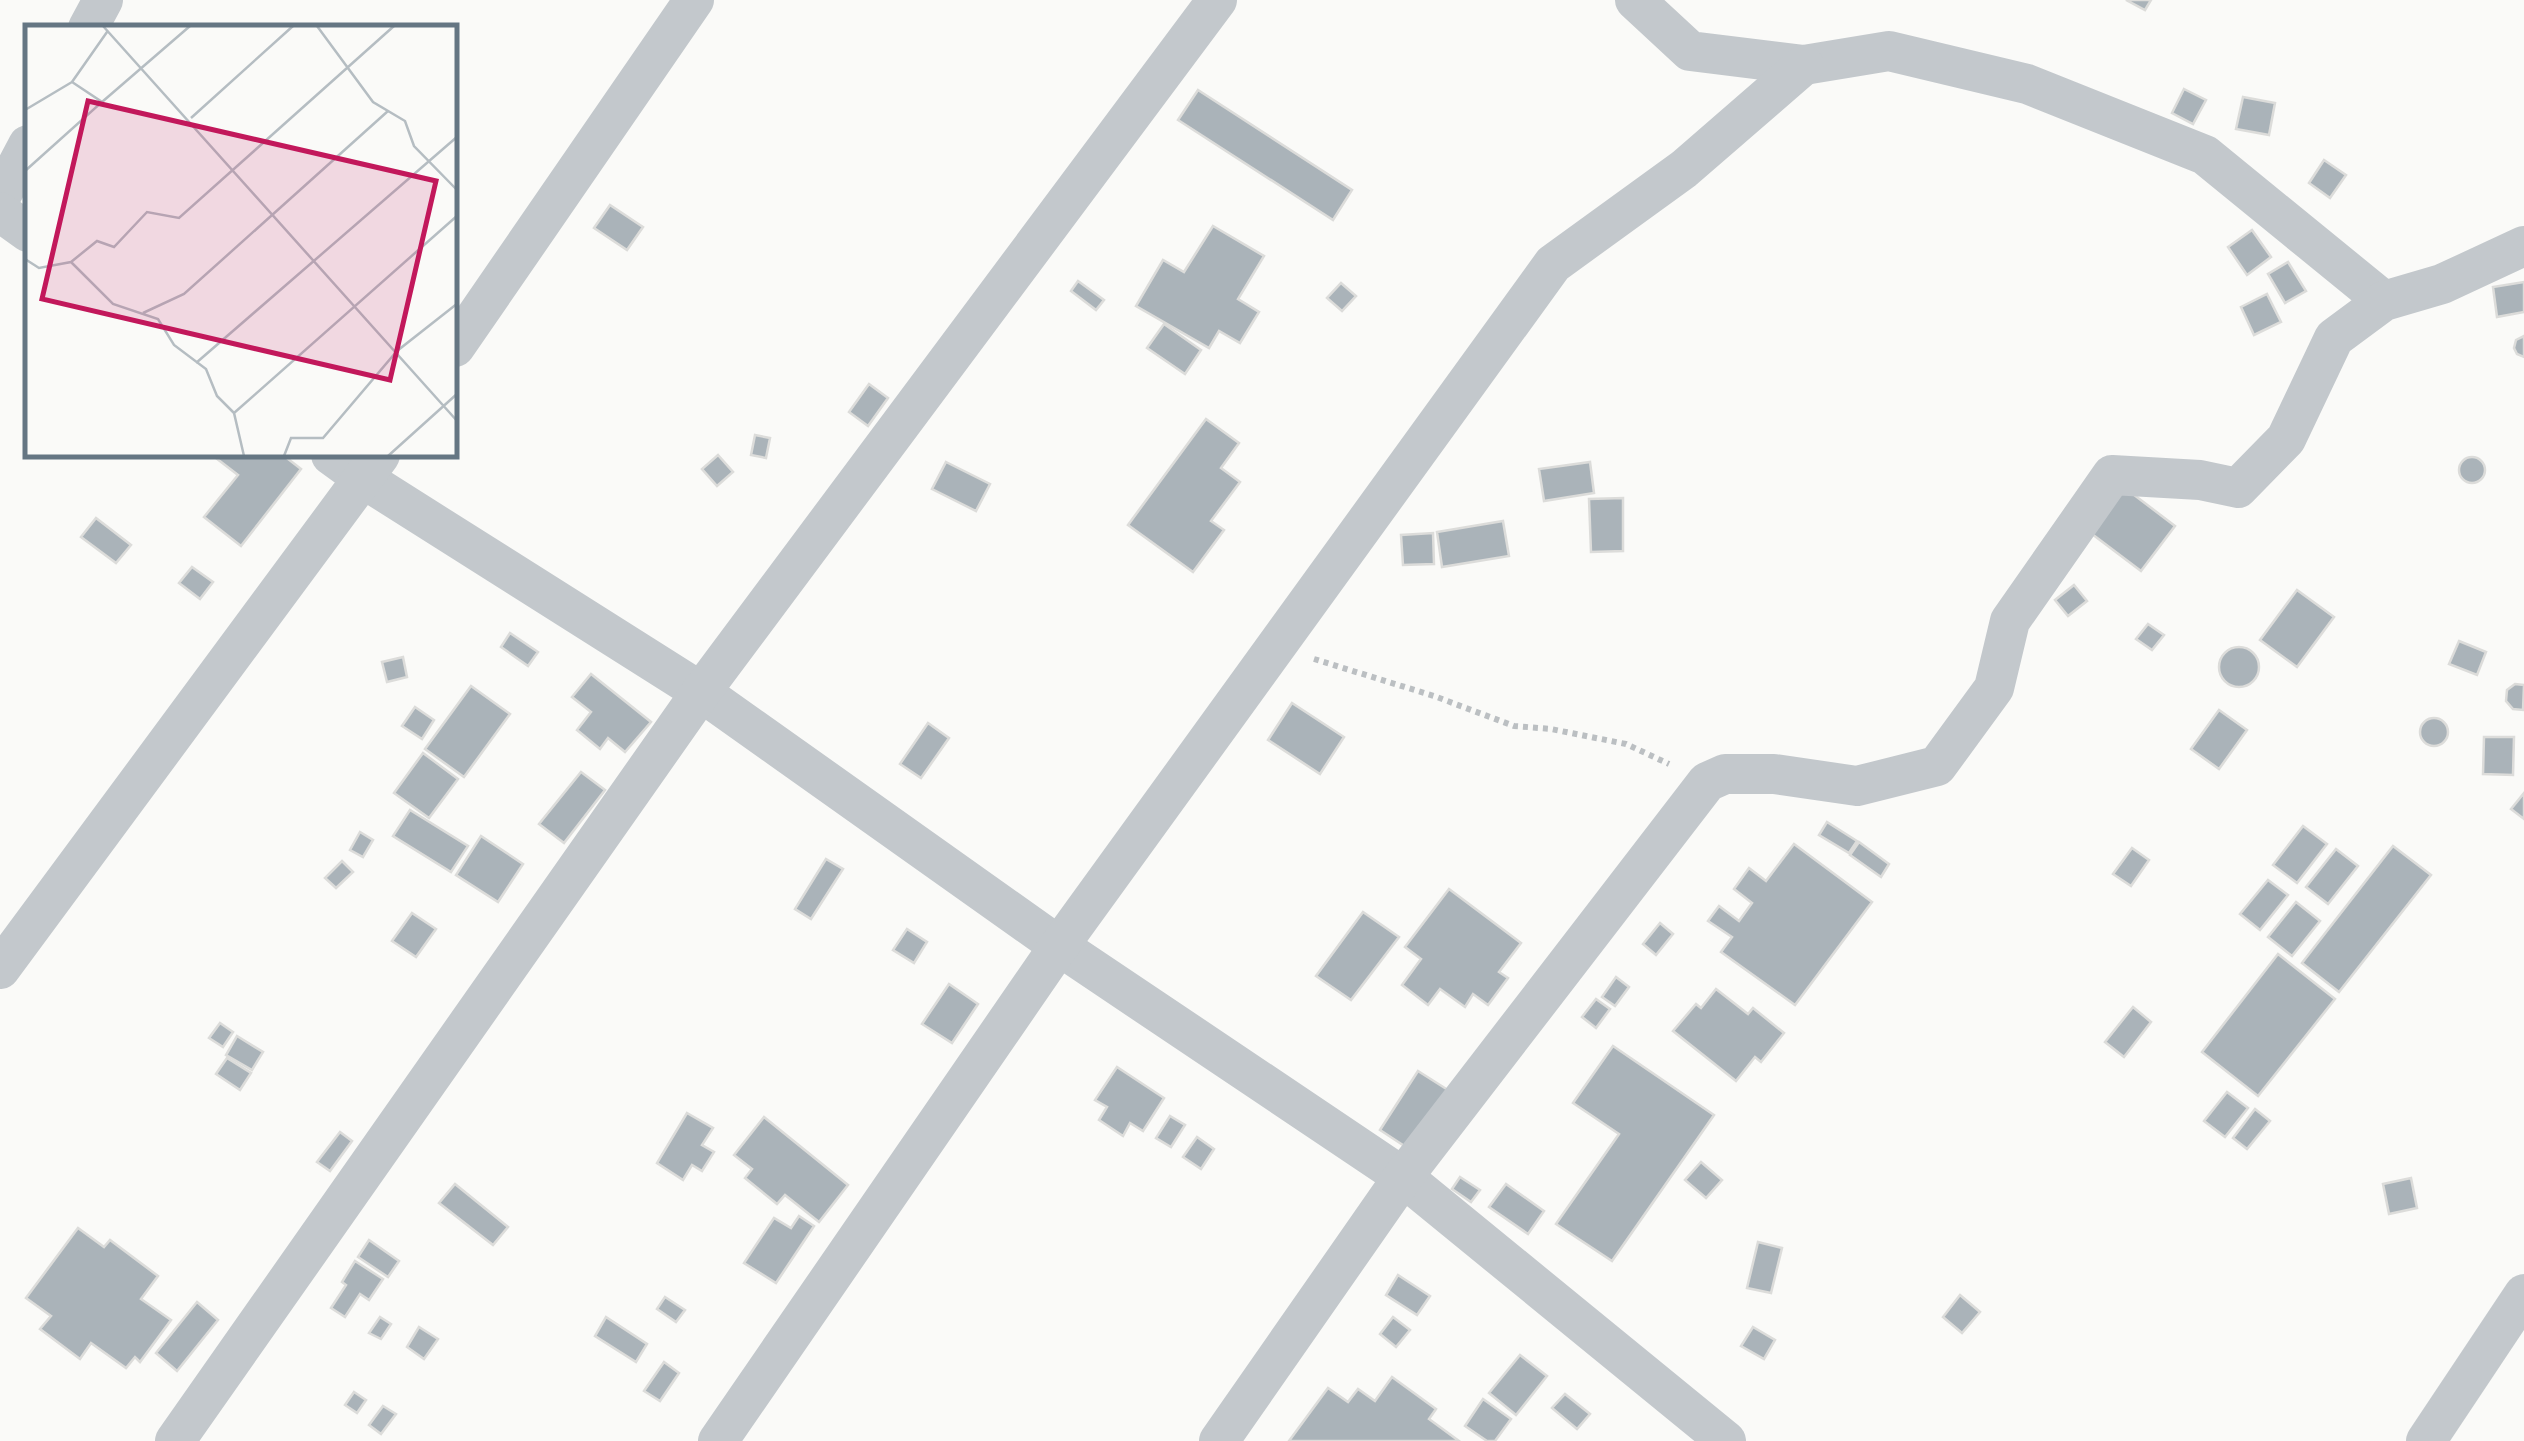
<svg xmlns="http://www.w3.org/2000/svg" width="2524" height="1441" font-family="Barlow,sans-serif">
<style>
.building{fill:#aab3b9;stroke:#dcdcda;stroke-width:2.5}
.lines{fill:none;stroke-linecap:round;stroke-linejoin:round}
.path{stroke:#bbbfc2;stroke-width:6;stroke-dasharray:5 5;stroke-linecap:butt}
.minor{stroke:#c3c8cc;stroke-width:40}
.inset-road{fill:none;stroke:#b5bdc2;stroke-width:2.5}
.view{fill:#c2185b;fill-opacity:0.15;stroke:#c2185b;stroke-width:5}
.inset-edge{fill:none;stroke:#657683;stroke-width:5}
</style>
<rect width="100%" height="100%" fill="#fafaf8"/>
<!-- building -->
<g class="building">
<path d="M2126,0h25l-6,10z"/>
<path d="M2184,89l22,11 -13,24 -21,-11z"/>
<path d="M1198,90l154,100 -19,30 -155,-100z"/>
<path d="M2243,97l32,6 -6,32 -33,-6z"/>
<path d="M2324,160l22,15 -16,23 -21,-15z"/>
<path d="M610,205l33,22 -16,23 -33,-22z"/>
<path d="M1213,226l51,30 -26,43 21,13 -19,31 -21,-12 -10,17 -73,-42 27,-46 21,12z"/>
<path d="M2252,230l19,27 -24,18 -19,-28z"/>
<path d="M2288,262l18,29 -21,12 -17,-29z"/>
<path d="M1078,281l26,19 -8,10 -25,-19z"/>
<path d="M2524,282v30l-27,5 -4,-30z"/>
<path d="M1341,283l15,13 -14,15 -15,-13z"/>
<path d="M2267,294l14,28 -27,13 -13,-28z"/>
<path d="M1164,324l37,26 -16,24 -38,-26z"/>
<path d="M2524,336v21l-7,-3 -3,-6 2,-8z"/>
<path d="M869,384l19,14 -20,28 -19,-14z"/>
<path d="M1206,419l33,24 -18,25 19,14 -29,39 13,9 -31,42 -65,-47z"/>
<path d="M755,435l15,3 -4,20 -15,-3z"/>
<path d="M212,455h71l18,14 -60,77 -37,-29 34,-42z"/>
<path d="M718,455l15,17 -16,14 -15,-17z"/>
<circle cx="2472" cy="470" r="13"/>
<path d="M946,462l44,22 -14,27 -44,-22z"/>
<path d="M1590,462l4,31 -50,8 -5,-32z"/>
<path d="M2121,485l54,41 -34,45 -53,-40z"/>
<path d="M1623,498v53l-32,1 -2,-53z"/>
<path d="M96,518l35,27 -15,18 -35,-26z"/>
<path d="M1503,521l6,35 -67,11 -5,-35z"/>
<path d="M1433,533l1,31 -31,1 -2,-30z"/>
<path d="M192,567l21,15 -13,17 -21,-16z"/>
<path d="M2074,585l13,16 -19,15 -13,-16z"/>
<path d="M2297,590l37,27 -37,50 -37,-27z"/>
<path d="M2148,624l16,11 -12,15 -16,-11z"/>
<path d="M510,633l28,19 -10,14 -27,-19z"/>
<path d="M2459,641l27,11 -9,23 -28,-11z"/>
<circle cx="2239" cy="667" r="20"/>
<path d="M403,657l4,20 -20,5 -5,-20z"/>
<path d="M591,674l60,48 -26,30 -17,-14 -8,11 -23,-19 14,-18 -19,-15z"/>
<path d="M2515,684l9,1 -1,25 -10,-1 -7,-8 1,-11z"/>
<path d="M471,686l39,28 -46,63 -39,-28z"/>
<path d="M1292,703l52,34 -24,37 -52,-34z"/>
<path d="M415,707l19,13 -12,19 -20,-13z"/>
<path d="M2219,710l28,20 -28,39 -28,-20z"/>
<circle cx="2434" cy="732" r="14"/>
<path d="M928,723l21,15 -28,40 -21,-14z"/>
<path d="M2484,737h30l-1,38 -30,-1z"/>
<path d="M423,753l35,26 -29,39 -35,-25z"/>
<path d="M581,772l24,18 -41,53 -25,-19z"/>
<path d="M2524,793v26l-13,-10z"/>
<path d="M410,810l58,36 -17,26 -58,-36z"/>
<path d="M1827,822l30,19 -8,12 -30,-18z"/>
<path d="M2303,826l24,18 -30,39 -24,-18z"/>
<path d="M360,832l13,8 -10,17 -13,-7z"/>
<path d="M481,836l42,28 -25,38 -42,-27z"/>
<path d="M1859,842l30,22 -8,13 -31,-22z"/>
<path d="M1794,844l78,58 -77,103 -74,-53 11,-15 -24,-16 11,-15 20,15 13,-18 -18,-14 15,-21 17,13z"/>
<path d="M2393,846l38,29 -92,117 -37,-29z"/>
<path d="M2132,848l17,12 -18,26 -18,-12z"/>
<path d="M2336,849l22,17 -30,38 -22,-17z"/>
<path d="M826,859l17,10 -32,50 -16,-10z"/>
<path d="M342,861l11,11 -17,16 -11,-10z"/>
<path d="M2268,880l20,15 -28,35 -20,-16z"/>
<path d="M1449,889l72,54 -22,29 9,6 -20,27 -15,-11 -8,13 -25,-18 -12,16 -26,-20 19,-26 -16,-12z"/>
<path d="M2296,902l24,19 -28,35 -24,-19z"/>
<path d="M1363,912l36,25 -48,63 -35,-24z"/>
<path d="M412,913l24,16 -20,28 -24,-16z"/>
<path d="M1660,923l13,11 -17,21 -13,-11z"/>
<path d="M907,929l20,13 -13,21 -21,-13z"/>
<path d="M2278,954l57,45 -77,97 -56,-44z"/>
<path d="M1616,977l13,10 -14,19 -13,-9z"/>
<path d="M949,984l29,20 -26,39 -30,-19z"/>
<path d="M1716,989l32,25 5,-6 31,25 -23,29 -6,-5 -19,24 -63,-50 23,-27 5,4z"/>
<path d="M1596,999l14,10 -14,19 -14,-11z"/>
<path d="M2133,1007l18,15 -27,35 -19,-15z"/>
<path d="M220,1023l13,9 -10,15 -14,-9z"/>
<path d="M237,1036l26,16 -11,18 -26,-15z"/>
<path d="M1613,1046l101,69 -102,146 -56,-37 63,-90 -46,-31z"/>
<path d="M227,1058l24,15 -11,17 -24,-16z"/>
<path d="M1117,1067l47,31 -21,33 -13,-8 -7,13 -24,-16 8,-13 -12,-7z"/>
<path d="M1418,1071l30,19 -39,59 -29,-19z"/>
<path d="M2227,1092l21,16 -23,29 -21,-16z"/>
<path d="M2255,1109l15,12 -23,28 -14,-11z"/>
<path d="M687,1113l26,15 -11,17 12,7 -12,19 -10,-6 -9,15 -26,-17z"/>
<path d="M1170,1116l15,9 -14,22 -15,-9z"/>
<path d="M764,1117l84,68 -29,37 -34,-27 -8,9 -32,-26 7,-9 -18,-14z"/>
<path d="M340,1132l12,9 -22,30 -13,-9z"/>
<path d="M1197,1137l17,12 -13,20 -18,-12z"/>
<path d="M1701,1162l21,18 -16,18 -21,-18z"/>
<path d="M1460,1177l20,13 -9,12 -19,-13z"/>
<path d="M2411,1178l6,30 -28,6 -6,-30z"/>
<path d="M455,1184l53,43 -15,18 -54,-42z"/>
<path d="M1506,1184l38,27 -16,23 -39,-27z"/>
<path d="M799,1216l15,10 -38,57 -32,-20 30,-45 17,10z"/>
<path d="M78,1228l26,19 6,-7 48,36 -17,23 30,21 -31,42 -5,-5 -9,11 -35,-25 -11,16 -40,-30 11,-13 -25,-18z"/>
<path d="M369,1240l30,21 -11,16 -30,-20z"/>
<path d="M1758,1242l24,6 -11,45 -24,-5z"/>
<path d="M355,1261l28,18 -14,21 -9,-6 -15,23 -14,-9 15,-23 -4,-3z"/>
<path d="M1398,1275l32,21 -13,19 -31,-20z"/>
<path d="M1960,1295l20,17 -18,21 -19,-16z"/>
<path d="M665,1297l20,13 -9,12 -19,-13z"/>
<path d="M197,1302l21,18 -41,51 -21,-18z"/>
<path d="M380,1317l11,7 -10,15 -12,-6z"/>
<path d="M606,1317l41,27 -11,18 -41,-26z"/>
<path d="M1393,1317l17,13 -14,17 -16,-13z"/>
<path d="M419,1327l19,12 -14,20 -17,-12z"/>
<path d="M1753,1327l22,13 -11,19 -23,-13z"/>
<path d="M1520,1355l27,21 -31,39 -27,-22z"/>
<path d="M664,1362l15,11 -19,28 -16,-10z"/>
<path d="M1392,1377l44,32 -7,10 30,22h-170l39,-53 20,14 10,-13 17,12z"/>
<path d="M354,1392l12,8 -9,13 -12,-8z"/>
<path d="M1565,1394l25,20 -13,15 -25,-21z"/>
<path d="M1483,1399l28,20 -16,22h-8l-22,-15z"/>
<path d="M383,1406l13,8 -15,20 -12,-9z"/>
</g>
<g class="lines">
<!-- path -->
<path class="path" d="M1314,659l120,37 80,30 37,3 75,15 43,20"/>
<!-- minor -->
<g class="minor">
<path d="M1635,0l55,51 114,14 85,-14 138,33 178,71 179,146"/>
<path d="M88,28l15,-28"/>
<path d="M0,198l28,-53"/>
<path d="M0,212l28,20"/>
<path d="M455,347l239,-347"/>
<path d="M331,455l33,24 337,213 358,254 344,231 323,264"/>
<path d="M0,969l380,-514"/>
<path d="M175,1441l526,-749 516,-692"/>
<path d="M718,1441l341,-495 494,-682 131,-95 120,-104"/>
<path d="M1219,1441l184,-264 304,-395 18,-8h49l83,12 80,-20 57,-78 16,-67 102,-146 88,5 38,8 48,-49 48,-101 50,-37 58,-17 82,-38"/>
<path d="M2426,1441l98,-147"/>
</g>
</g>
<!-- overview -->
<g transform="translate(25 25)">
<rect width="432" height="432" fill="#fafaf8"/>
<path class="inset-road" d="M78,1l355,396M292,1l56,76 32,19 9,25 44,45M77,77l88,-76M0,85l47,-28M166,93l102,-92M0,146l77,-69 -30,-20 35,-50M0,234l14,9 32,-6 26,-21 17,6 33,-35 32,6 215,-192M46,237l42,42 45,15 16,26 32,24 11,27 17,17 10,43M118,288l41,-19 204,-183M171,338l262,-227M209,388l224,-198M259,431l7,-18h32l74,-87 61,-48M363,431l70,-63"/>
<path class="view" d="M63,76l348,80 -46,199 -348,-81z"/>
<rect width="432" height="432" class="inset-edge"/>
</g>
</svg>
